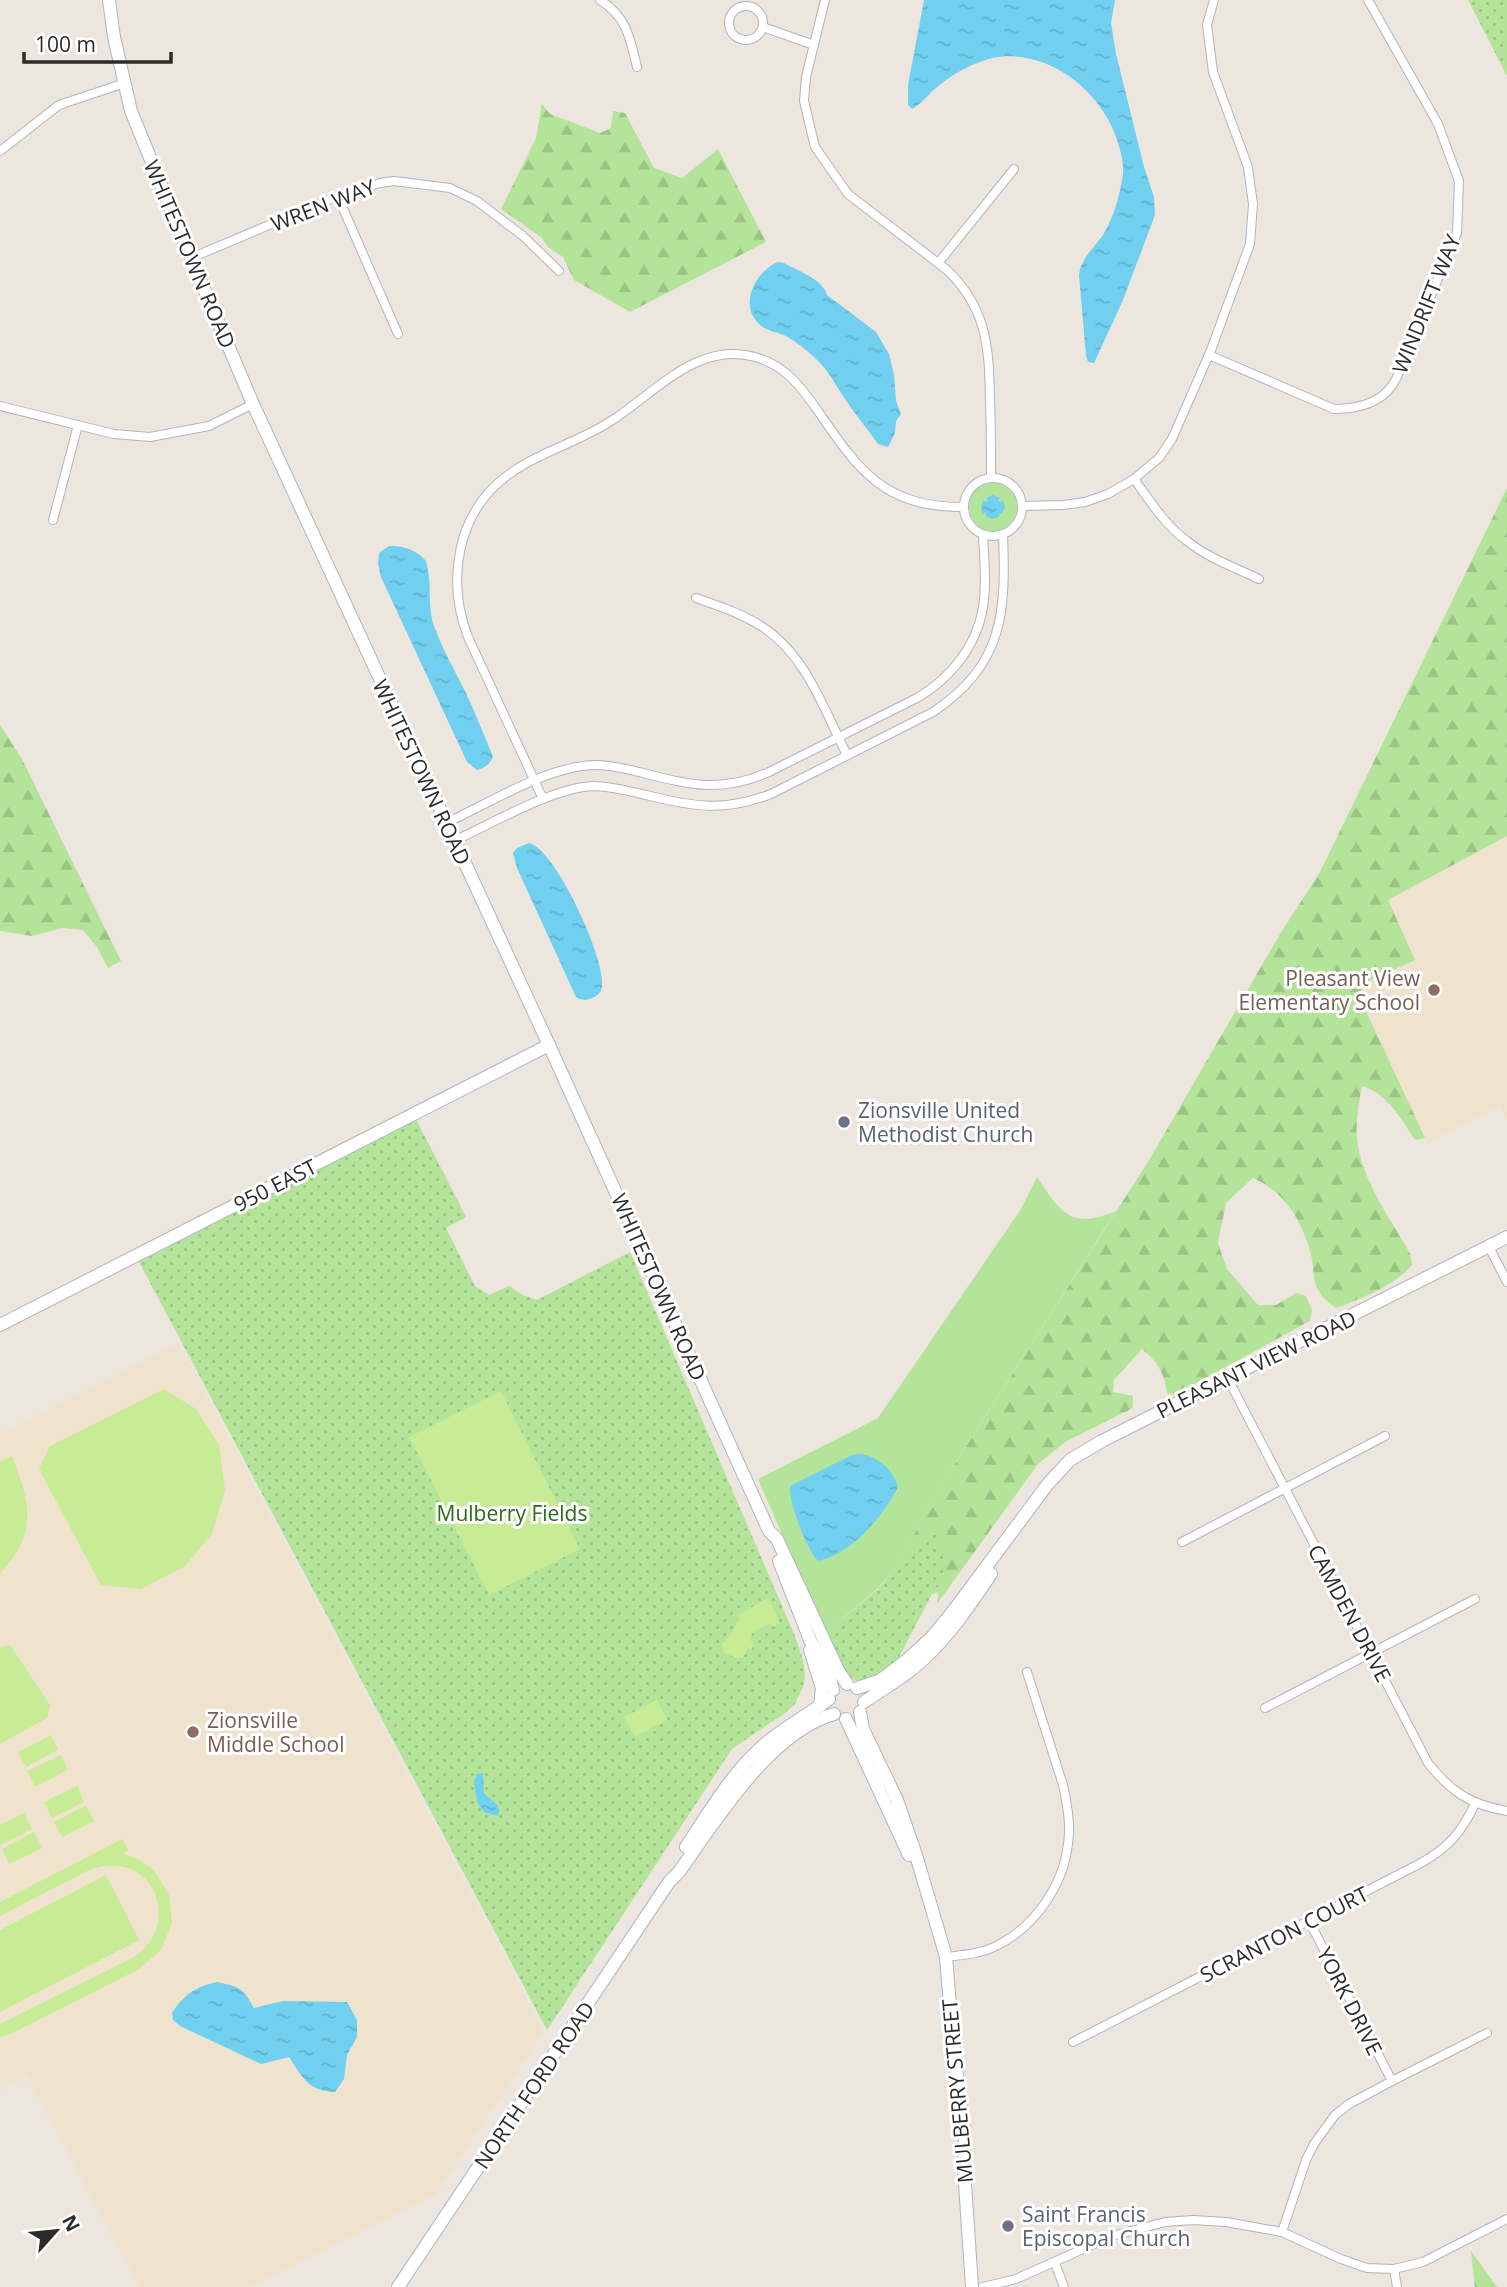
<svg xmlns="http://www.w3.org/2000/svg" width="1507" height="2287" font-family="'Open Sans',sans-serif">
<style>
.education{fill:#efe3cd}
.grass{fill:#b4e49a}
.forest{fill:url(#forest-firs)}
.park{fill:url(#park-dots)}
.pitch{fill:#c8eb96}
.water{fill:url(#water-ripples)}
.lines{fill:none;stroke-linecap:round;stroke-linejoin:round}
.street-casing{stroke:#b1b4bf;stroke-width:10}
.secondary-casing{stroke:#b1b4bf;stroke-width:14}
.street{stroke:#fff;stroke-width:8}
.secondary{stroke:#fff;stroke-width:12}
.education-dot{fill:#8d6e63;stroke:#fff;stroke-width:2.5}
.worship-dot{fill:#6b7280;stroke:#fff;stroke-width:2.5}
.labels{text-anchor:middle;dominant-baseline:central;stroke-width:6;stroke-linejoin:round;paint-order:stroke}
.street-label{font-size:21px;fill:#2b2b2b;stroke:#fff}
.education-label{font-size:21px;fill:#785e54;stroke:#fff;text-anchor:end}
.worship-label{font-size:21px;fill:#5b616d;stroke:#fff;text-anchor:start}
.park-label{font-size:21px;fill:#2b6a1a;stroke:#fff}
</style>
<defs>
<pattern id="forest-firs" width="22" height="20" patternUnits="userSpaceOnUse" patternTransform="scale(1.75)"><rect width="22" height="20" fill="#b4e49a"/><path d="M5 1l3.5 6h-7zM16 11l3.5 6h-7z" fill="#9bc485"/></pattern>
<pattern id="park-dots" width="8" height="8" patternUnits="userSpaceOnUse" patternTransform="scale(1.75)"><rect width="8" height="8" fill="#b4e49a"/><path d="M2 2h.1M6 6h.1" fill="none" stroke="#9bc485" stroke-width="1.8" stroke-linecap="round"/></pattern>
<pattern id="water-ripples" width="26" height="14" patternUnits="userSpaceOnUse" patternTransform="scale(1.75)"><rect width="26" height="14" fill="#71cfef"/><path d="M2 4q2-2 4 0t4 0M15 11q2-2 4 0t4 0" fill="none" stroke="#62b2cd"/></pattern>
</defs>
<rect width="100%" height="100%" fill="#ede6de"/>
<!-- education -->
<g class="education">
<path d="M1507,836v284l-7,-14 -73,37 -68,-147 29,-96z"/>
<path d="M179,1343l365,688 -109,164 -184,92h-112l-112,-211 -27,15v-657z"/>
</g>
<!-- grass -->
<g class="grass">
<circle cx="993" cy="507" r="24"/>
<path d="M1037,1177c24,36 34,53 79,34l-186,292 -34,66 -20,21 -51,43 -67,-154 120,-61 143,-209z"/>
</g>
<!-- forest -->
<g class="forest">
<path d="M542,104l8,10 50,19 11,-5 2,-17 12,2 29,55 28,10 36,-29 48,93 -136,70 -56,-32 -11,-23 -15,-10 -6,-9 -41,-29 35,-71z"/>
<path d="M1507,488v348l-119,64 27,60 -51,23 -5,13 66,142 -10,2c-14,-21 -28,-47 -53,-54 -4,21 -8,44 -3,65 8,36 33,71 51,102l2,12c-15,19 -53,35 -76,43 -30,-21 -18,-32 -27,-61 -10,-31 -26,-56 -56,-69l-27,25 -8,40 9,26 31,36h18l20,-12 10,3 6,14 -2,11 -136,74 -7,-2c-2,-19 -10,-32 -25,-44l-28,31 -1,12 20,4v12l-68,34 -27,22 -101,140 1,-12 -5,2 -37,-25 34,-66 221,-346 129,-223 40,-62z"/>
<path d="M0,725l22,34 99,202 -13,7 -11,-21 -14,-17 -21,-2 -30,8 -32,-5z"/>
<path d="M1471,2251l26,36h-22z"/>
</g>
<!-- park -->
<g class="park">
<path d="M1468,0h39v76z"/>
<path d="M416,1119l50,98 -20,11 29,58 14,9 20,-9 14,9 14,5 93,-48 165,384 8,24 2,14 -1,11 -9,19 -10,9 -53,36 -185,281 -408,-768z"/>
<path d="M936,1525l10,42 -50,96 -21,15 -15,5c-19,-9 -26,-31 -35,-50l52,-43z"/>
</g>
<!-- pitch -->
<g class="pitch">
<path d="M164,1389l32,20 23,36 6,45 -13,44 -28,33 -43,22 -40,-4 -62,-116 11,-23z"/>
<path d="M501,1391l79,158 -91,46 -80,-158z"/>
<path d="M12,1456c18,47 27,76 -12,117v-111z"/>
<path d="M768,1598l12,25 -7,4 -3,-4 -18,10 -2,8 4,1 -2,8 -5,-2 -1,5 -4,5h-6l-12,-5 -2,-9 12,-14 6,-16z"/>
<path d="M10,1645l40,60 -3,13 -47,26v-97z"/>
<path d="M657,1700l10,20 -32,17 -11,-20z"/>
<path d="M51,1735l7,15 -32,17 -8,-15z"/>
<path d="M61,1755l7,15 -33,17 -8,-16z"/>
<path d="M77,1786l7,16 -32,16 -8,-16z"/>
<path d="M86,1805l8,16 -32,16 -8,-15z"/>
<path d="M24,1813l8,16 -32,16v-20z"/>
<path d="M34,1832l8,16 -33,16 -7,-15z"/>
<path d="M122,1839l6,11 -5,4 15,5 16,11 15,25 3,28 -11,27 -22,19 -126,64 -13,4v-13l134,-67c44,-28 26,-97 -28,-91 -15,1 -30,11 -44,18 -21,11 -41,21 -62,32v-14z"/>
<path d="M106,1875l33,65 -139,72v-82z"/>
</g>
<!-- water -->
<g class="water">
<path d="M924,0h191l-4,23 5,31 28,113 10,30 1,18 -32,85 -29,63 -6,-1 -2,-6 -7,-81c2,-17 15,-27 24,-40 11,-18 17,-40 20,-61 1,-10 -2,-21 -5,-31 -15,-52 -71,-96 -126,-85 -20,5 -41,17 -56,30 -9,7 -14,16 -24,21l-4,-4v-20z"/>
<path d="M778,262l6,1c14,8 39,16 43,32l49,37 13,22 5,21 2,26 5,13 -5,7 -1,12 -7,14 -10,-3c-11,-16 -24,-31 -35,-48 -7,-10 -12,-21 -21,-31 -10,-11 -25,-23 -38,-30 -8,-3 -19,-5 -25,-11 -21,-20 -3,-53 19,-62z"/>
<path d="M993,495l7,3 -2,2 2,2 3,-1 2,6 -3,7 -2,-1 -1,4 -7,2 -6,-3v-4l-3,2 -2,-7 2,-7 3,2 2,-2 -2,-2z"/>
<path d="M389,546c14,-1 28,4 37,15 7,23 0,48 10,70 8,21 19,40 29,60 10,21 19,44 28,66 -4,8 -8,11 -16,13l-10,-8 -86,-185 -3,-13 1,-11z"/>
<path d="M529,843c26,5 78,118 73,144 -1,6 -5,9 -10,11 -7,3 -10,2 -16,-1l-59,-129 -4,-15 4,-5z"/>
<path d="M858,1454c19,1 35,15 40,33 -15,29 -46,67 -80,74 -11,-11 -30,-59 -28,-75l62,-31z"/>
<path d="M483,1773l1,20c7,9 19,10 14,23l-14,-4 -7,-10 -3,-21 3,-7z"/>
<path d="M217,1982c23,5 26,6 37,26l29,-7 64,1 10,18v17l-10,18 -3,24 -9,13c-27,-1 -32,-14 -46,-35l-28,7 -81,-38 -7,-6 -1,-7c12,-19 24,-26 45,-31z"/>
</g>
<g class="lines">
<!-- street casing -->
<g class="street-casing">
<g id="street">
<path d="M600,0c27,17 30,38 37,67"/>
<path d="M825,0l-19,77 -2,24 11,46 33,47 99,76c40,38 42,77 43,130 1,26 1,52 1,77"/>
<circle cx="746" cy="23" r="17"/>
<path d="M763,27l51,18"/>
<path d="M0,151l59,-46 66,-22"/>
<path d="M338,197l60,137"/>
<path d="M191,258l142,-60 47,-15 14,-2 56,7 27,13 46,35 36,35"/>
<path d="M939,262l75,-93"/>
<path d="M1209,355l125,54c24,0 50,-6 62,-30l61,-146 2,-52 -21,-57 -70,-124"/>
<path d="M0,406l114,28 36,3 59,-11 44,-22"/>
<circle cx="993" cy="507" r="29"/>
<path d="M1134,479c16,22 31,46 53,62 21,17 49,27 72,38"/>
<path d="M1022,506l41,-1 22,-3 23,-8 26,-15 25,-21 13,-19 39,-89 39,-106 3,-40 -5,-37 -35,-95 -6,-47 7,-25"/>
<path d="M53,520l25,-95"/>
<path d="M696,598c22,8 45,15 65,28 45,28 63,84 86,129"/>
<path d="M543,799l-75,-162c-22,-57 -11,-125 40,-162 31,-23 71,-33 103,-54 44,-28 86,-80 144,-64 30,8 46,30 63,54 41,60 66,96 145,96"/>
<path d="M446,823c44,-20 101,-57 149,-58 17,0 32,4 48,8 47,12 79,20 126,-1l148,-74c33,-19 60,-52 66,-91 4,-24 1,-49 0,-72"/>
<path d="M454,841c39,-18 98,-53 139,-55 18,0 35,5 53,9 48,12 78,17 125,-1l162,-82c71,-47 73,-100 70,-178"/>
<path d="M1489,1247l18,35"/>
<path d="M1228,1379l200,384c23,29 43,42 79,48"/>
<path d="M1182,1542l203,-106"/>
<path d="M1265,1708l210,-109"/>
<path d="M1309,1921l83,160"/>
<path d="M946,1957c16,-2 33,-3 48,-10 39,-18 69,-60 74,-103 3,-20 -1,-40 -5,-59l-36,-113"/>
<path d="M1073,2042l348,-179c28,-16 40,-30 54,-59"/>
<path d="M1282,2232l24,-72 8,-16 21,-29 14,-11 43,-23 95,-48"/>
<path d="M1055,2263l9,24"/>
<path d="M1394,2269l3,18"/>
<path d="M983,2287l33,-8 96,-43 53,-14 28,-2 33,2 56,10 59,27 26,9 27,1 29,-7 84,-43"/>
</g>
</g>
<!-- secondary casing -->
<g class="secondary-casing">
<g id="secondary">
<path d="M109,0l5,37 17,74 60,147 62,146 296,641 220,486 8,8 61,131 9,14"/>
<path d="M0,1325l549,-280"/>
<path d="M779,1561l31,79 18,31 5,19"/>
<path d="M810,1650l12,38 -2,18"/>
<path d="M857,1688l22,-7 28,-21 24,-22 20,-24 96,-129 23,-25 32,-19 405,-204"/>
<path d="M864,1702c22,-15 47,-29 66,-49 24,-24 42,-51 61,-79"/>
<path d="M860,1712l3,17 34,71 19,55 30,102 8,97 11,80 -1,35 8,118"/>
<path d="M846,1719l63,136"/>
<path d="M686,1847c24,-36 46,-75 80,-104 20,-16 43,-29 63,-44"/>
<path d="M398,2287l271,-405 10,-10c37,-52 91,-140 155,-158"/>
</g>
</g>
<!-- street -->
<use href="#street" class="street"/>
<!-- secondary -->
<use href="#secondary" class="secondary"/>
</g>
<!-- markers -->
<g class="education-dot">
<circle cx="1434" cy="990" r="7"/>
<circle cx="193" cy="1732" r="7"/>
</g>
<g class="worship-dot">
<circle cx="844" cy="1122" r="7"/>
<circle cx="1008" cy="2226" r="7"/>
</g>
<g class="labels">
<!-- street labels -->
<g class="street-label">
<text transform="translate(323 205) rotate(-21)">WREN WAY</text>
<text transform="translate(190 254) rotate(67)">WHITESTOWN ROAD</text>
<text transform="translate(1426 304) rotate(-68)">WINDRIFT WAY</text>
<text transform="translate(422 772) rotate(65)">WHITESTOWN ROAD</text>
<text transform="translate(275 1185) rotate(-27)">950 EAST</text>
<text transform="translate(659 1287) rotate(66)">WHITESTOWN ROAD</text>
<text transform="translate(1256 1364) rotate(-26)">PLEASANT VIEW ROAD</text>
<text transform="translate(1350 1613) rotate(62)">CAMDEN DRIVE</text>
<text transform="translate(1284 1934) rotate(-27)">SCRANTON COURT</text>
<text transform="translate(1350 2001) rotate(63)">YORK DRIVE</text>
<text transform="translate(534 2085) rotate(-56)">NORTH FORD ROAD</text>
<text transform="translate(957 2091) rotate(-95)">MULBERRY STREET</text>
</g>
<!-- education labels -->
<g class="education-label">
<text x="1420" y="978">Pleasant View<tspan x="1420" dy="24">Elementary School</tspan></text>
<text x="207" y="1720" text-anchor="start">Zionsville<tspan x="207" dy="24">Middle School</tspan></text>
</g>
<!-- worship labels -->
<g class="worship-label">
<text x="858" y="1110">Zionsville United<tspan x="858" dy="24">Methodist Church</tspan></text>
<text x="1022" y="2214">Saint Francis<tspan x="1022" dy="24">Episcopal Church</tspan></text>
</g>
<!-- park labels -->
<g class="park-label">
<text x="512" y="1513">Mulberry Fields</text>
</g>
</g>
<!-- north arrow -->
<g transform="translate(56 2231) rotate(63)" stroke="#ffffff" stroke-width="5" paint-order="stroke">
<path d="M0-5L12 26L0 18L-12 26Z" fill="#2b2b2b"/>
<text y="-10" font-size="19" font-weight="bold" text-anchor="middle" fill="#2b2b2b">N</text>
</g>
<!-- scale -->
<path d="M24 52v10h147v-10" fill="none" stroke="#2b2b2b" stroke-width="3.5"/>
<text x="35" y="52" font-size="21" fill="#2b2b2b" stroke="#ffffff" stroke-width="5" paint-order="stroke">100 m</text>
</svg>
